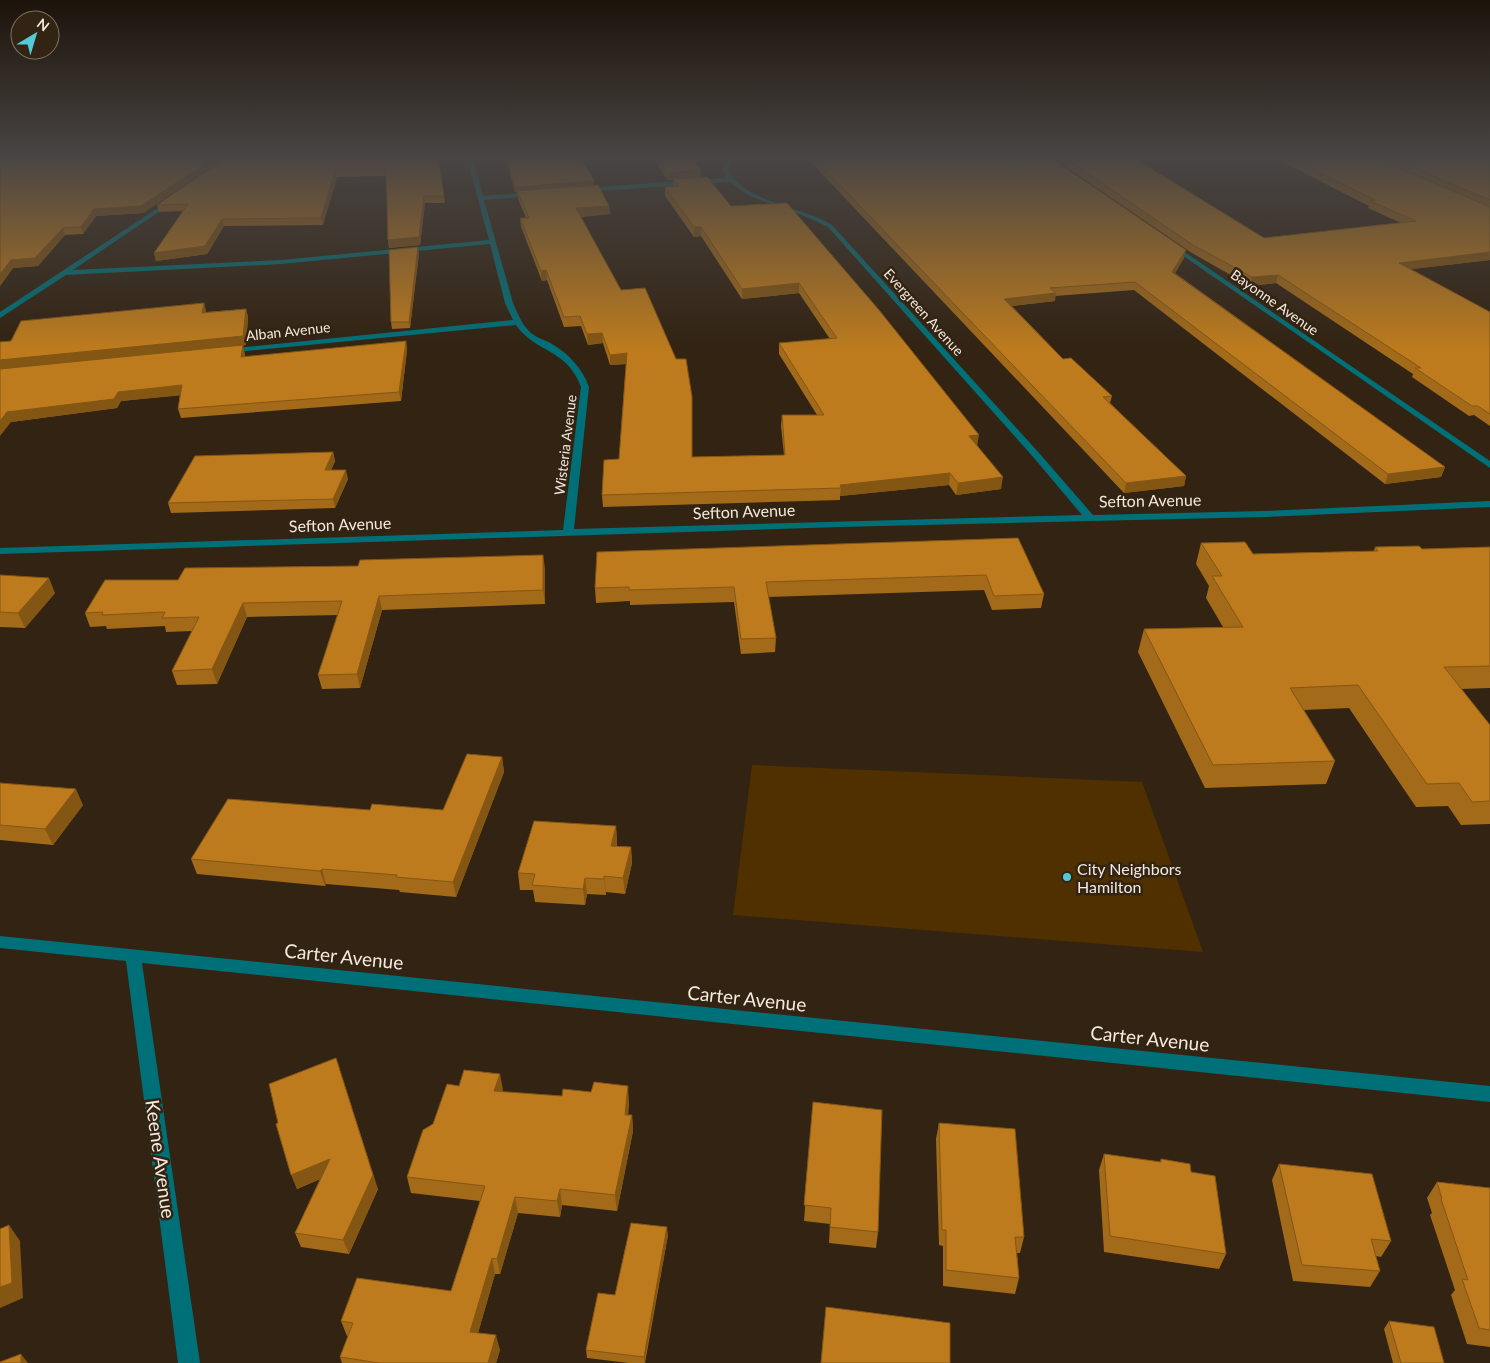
<svg xmlns="http://www.w3.org/2000/svg" width="1490" height="1363" font-family="Lato,sans-serif">
<style>
.green{fill:#513000}
.lines{fill:none;stroke-linecap:round;stroke-linejoin:round}
.minor{fill:#007078;fill-rule:evenodd}
.wall{fill:#a36a19}
.shaded-wall{fill:#845614}
.building{fill:#bd7b1d;stroke:#845614}
.poi-dot{fill:#52cbd7;stroke:#322312;stroke-width:2}
.labels{text-anchor:middle;dominant-baseline:central;stroke-width:5;stroke-linejoin:round;paint-order:stroke}
.far-street-label{font-size:14px;fill:#f3e9de;stroke:#322312}
.street-label{font-size:16px;fill:#f3e9de;stroke:#322312}
.poi-label{font-size:16px;fill:#f3e9de;stroke:#322312;text-anchor:start}
.near-street-label{font-size:19px;fill:#f3e9de;stroke:#322312}
</style>
<rect width="100%" height="100%" fill="#322312"/>
<!-- green -->
<path class="green" d="M752,765l390,17 61,170 -470,-37z"/>
<g class="lines">
<!-- minor -->
<g class="minor">
<path d="M467,158h6l10,38 51,-4 3,2 -3,2 -50,4 29,103c5,11 9,22 18,30 6,5 14,7 21,11 17,10 30,24 37,43l-15,142 508,-14 -48,-57 -206,-231 -21,-10 -57,-21 -21,-14 -145,10 -3,-2 3,-2 142,-10 -3,-9 4,-11h6l-4,11c12,33 75,38 103,56l208,229 53,61 171,-4 226,-10v6l-226,10 -424,10 -840,27v-6l563,-18 18,-143c-14,-39 -46,-34 -65,-62l-290,28 -4,-2 4,-2 287,-29 -8,-17 -15,-59 -209,20 -215,11 -66,43v-6l173,-114 2,1v2l-102,69 208,-10 208,-20z"/>
<path d="M1169,244h4l317,217v7l-321,-222z"/>
<path d="M0,936l1490,150v16l-1348,-139 58,400h-22l-52,-402 -126,-13z"/>
</g>
</g>
<!-- wall -->
<g class="wall">
<path d="M0,158h225l-82,55 -47,3 -13,18 -18,1 -27,31 -25,2 -13,18z"/>
<path d="M226,158h212l7,45h-20l-5,42 -31,3 -1,-8 -1,-64 -50,1 -14,48 -99,1 -17,28 -51,7 -2,-8 29,-42 -24,1 -2,-7z"/>
<path d="M506,158h75l13,23v4l15,21 1,8 -29,3 111,240 92,-2 -3,-29 1,-11h35l-38,-61v-11l51,-4 -31,-46 -57,6 -41,-63 -7,1 -29,-41v-9h8v-7h-5l-15,-22h45l-1,7 4,12 277,269 23,43 -45,6 -7,-10 -109,11v4l-237,7 -1,-12 17,-36 7,-95 -16,1 -7,-22 -15,2 -7,-19 -17,1 -17,-47 -5,1 -21,-54 -1,-9h6l-8,-19 -1,-7h-2z"/>
<path d="M807,158h244l133,100 -9,15 270,194 -4,10 -56,7 -251,-194 -79,6v5l-43,5 51,53 49,37 -2,7 76,73 -2,10 -60,7z"/>
<path d="M1053,158h86l-5,1 130,79 137,-15 -33,-15 1,-2 -94,-48h215v102l-79,9 79,43v114l-16,-11 -5,1 -57,-39 1,-3 -137,-91 -26,3 -58,-33z"/>
<path d="M419,253l-9,75 -18,1 -1,-7z"/>
<path d="M204,303l2,9 40,-3 2,8 -2,28 -80,8 79,1v3l161,-16 1,9 -6,51 -220,17 -3,-9 2,-14 -59,6 -4,7 -106,14v-81z"/>
<path d="M333,452l2,9 -4,9 17,9 -13,29 -164,5 -3,-10z"/>
<path d="M1018,538l26,56 -3,14 -49,2 -8,-20 -216,7 8,41 -1,14 -34,2 -7,-52 -104,3v-4l-34,2 -1,-15z"/>
<path d="M1201,543l52,11 121,-3 1,-4 47,2 68,-2v141l-29,1 29,36v99l-29,1 -13,-19 -32,1 -67,-99 -45,2 31,51 -9,23 -121,4 -67,-136 6,-23 79,-2 -17,-29 3,-12 -13,-22z"/>
<path d="M545,568v36l-163,6 -22,78 -38,1 -4,-14 20,-60 -91,2 -30,67 -40,1 -5,-14 20,-40 -26,1 -1,-6 -58,3 -1,-3 -16,1 -5,-14 93,-33z"/>
<path d="M0,575l55,18 -30,35 -25,-1z"/>
<path d="M502,757l2,15 -48,125 -56,-5 -1,-2 -73,-6 -1,2 -128,-12 -6,-15 179,-49h73z"/>
<path d="M0,783l83,22 -30,40 -53,-5z"/>
<path d="M616,826l1,17v3l14,1 1,16 -7,31 -19,-2v3l-19,-1 -2,11 -50,-3 -2,-12h-13l-2,-17z"/>
<path d="M503,1090l-1,2 127,10 -1,13h4l1,16 -16,80 -55,-6 -2,12 -42,-4 -18,61h-5l-17,59 22,17 -4,13h-154l-2,-6 8,-21h-1l-6,-15 110,-30 29,-90 -69,-8 -4,-16z"/>
<path d="M813,1102l65,130 -2,16 -47,-5 1,-19 -26,-3z"/>
<path d="M939,1123l85,114 -4,16h-3l2,25 -4,16 -72,-8v-40l-4,-1 -3,-106z"/>
<path d="M276,1124l102,65 -29,65 -48,-7 -6,-14 25,-54 -23,10z"/>
<path d="M1104,1154l56,8 1,-3 30,13 35,82 -7,15 -115,-17 -5,-82z"/>
<path d="M1279,1164l112,77 -10,16 -5,-1 4,15 -10,16 -77,-6 -21,-101z"/>
<path d="M1437,1182l53,6v159l-23,-3 -16,-49 4,-5 -25,-75 2,-2 -5,-15z"/>
<path d="M668,1235l-23,128h-16l-42,-5 -1,-8 29,-55z"/>
<path d="M1389,1321l55,42h-51l-9,-34z"/>
</g>
<!-- shaded-wall -->
<g class="shaded-wall">
<path d="M214,158h11l-82,55 -47,3 -13,18 -2,-7 13,-18z"/>
<path d="M697,158h1l-2,13 5,-1v8l-33,2v-7l28,-9z"/>
<path d="M335,170l2,7 -14,48 -2,-7z"/>
<path d="M594,181v5l-79,6v-5z"/>
<path d="M424,196l1,7 -5,42 -31,3 -1,-8z"/>
<path d="M609,206l1,8 -33,3 -1,-9z"/>
<path d="M222,219l2,7 -17,28 -51,7 -2,-8z"/>
<path d="M694,227h7v9l-7,1z"/>
<path d="M63,228l2,7 -27,31 -25,2 -13,18v-12l11,-14z"/>
<path d="M418,247l1,6 -9,75 -1,-6z"/>
<path d="M1186,250l-2,8 -13,22 1,-8z"/>
<path d="M1490,252v8l-94,11 3,-8z"/>
<path d="M546,270l1,10 -5,1 -1,-10z"/>
<path d="M1278,275l-2,8 -26,3 2,-9z"/>
<path d="M799,283v10l-57,6v-10z"/>
<path d="M1056,293l-1,8 -52,6 1,-8z"/>
<path d="M204,303l2,8 -2,11 -2,-9z"/>
<path d="M246,309l2,8 -2,28 -246,24v-9z"/>
<path d="M602,333l1,10 -15,2 -1,-11z"/>
<path d="M406,341l1,9 -6,51 -2,-9z"/>
<path d="M243,345l2,9 -1,13 -3,-10z"/>
<path d="M627,353v11l-17,1v-10z"/>
<path d="M182,385l3,10 -64,6 -4,7 -106,14 -11,14v-15l7,-9 111,-20z"/>
<path d="M979,435l-2,12 -8,-11z"/>
<path d="M333,452l2,9 -8,19 -2,-10z"/>
<path d="M1445,467l-4,10 -56,7 3,-10z"/>
<path d="M346,470l2,9 -13,29 -2,-9z"/>
<path d="M950,473l-1,12 -109,11 1,-8 -1,-3z"/>
<path d="M1186,476l-2,10 -60,7 2,-10z"/>
<path d="M1003,477l-2,12 -45,6 2,-12z"/>
<path d="M543,555l2,13v36l-2,-14z"/>
<path d="M49,578l6,15 -30,35 -7,-15z"/>
<path d="M379,596l3,14 -22,78 -3,-14z"/>
<path d="M243,603l4,14 -30,67 -5,-15z"/>
<path d="M502,757l2,15 -48,125 -3,-15z"/>
<path d="M76,789l7,16 -30,40 -8,-16z"/>
<path d="M616,826l1,17 -4,19 -2,-16z"/>
<path d="M631,847l1,16 -7,31 -2,-16z"/>
<path d="M322,869l4,15 -1,2 -5,-15z"/>
<path d="M604,876l2,16v3l-2,-16z"/>
<path d="M585,878l2,16 -2,11 -2,-16z"/>
<path d="M336,1058l42,131 -29,65 -6,-14z"/>
<path d="M500,1074l3,16 -6,17 -3,-16z"/>
<path d="M628,1086l1,16 -2,29 -2,-16z"/>
<path d="M632,1115l1,16 -16,80 -2,-16z"/>
<path d="M330,1159l5,14 -38,16 -6,-14z"/>
<path d="M560,1189l2,16 -2,12 -3,-16z"/>
<path d="M515,1197l3,16 -18,61 -3,-15z"/>
<path d="M9,1225l11,16 3,57 -23,10v-21z"/>
<path d="M667,1227l1,8 -24,128v-6z"/>
<path d="M492,1258l3,16 -21,73 -4,-15z"/>
<path d="M496,1335l4,15 -4,13h-8z"/>
<path d="M21,1354l7,9h-7z"/>
</g>
<!-- building -->
<g class="building">
<path d="M0,158h214l-73,48 -47,3 -13,18 -18,1 -28,30 -24,2 -11,14z"/>
<path d="M226,158h212l6,38h-20l-5,41 -31,3 -2,-71 -51,1 -14,48 -99,1 -17,27 -51,7 34,-49 -31,1z"/>
<path d="M507,158h74l13,23 -79,6z"/>
<path d="M658,158h39l-1,6 5,6 -33,3z"/>
<path d="M814,158h237l135,92 -14,22 273,195 -57,7 -253,-192 -85,6 6,5 -52,6 59,60 8,-1 41,38 -9,1 83,79 -60,7z"/>
<path d="M1065,158h69l130,80 152,-17 -46,-20 5,-1 -85,-42h85l115,49v45l-91,11 91,49v102l-12,-8h-6l-57,-38h6l-143,-93 -26,2 -59,-32z"/>
<path d="M1391,158h99v42z"/>
<path d="M707,177l24,29 56,-3 92,107 100,125 -10,1 34,41 -45,6 -8,-10 -110,12 1,3 -239,7 2,-35 15,-1 8,-106 -17,2 -8,-22 -15,1 -7,-18 -16,1 -18,-47 -5,1 -21,-53h9l-12,-27 81,-6 11,21 -33,2 45,82 24,-2 31,71h10l6,38v60l93,-2 -3,-40h42l-45,-72 58,-5 -38,-55 -57,6 -41,-62h-7l-29,-40 13,-1 -5,-7z"/>
<path d="M418,247l-9,75h-18l-2,-72z"/>
<path d="M204,303l-2,10 44,-4 -3,27 -243,24v-18l11,-1 10,-20z"/>
<path d="M406,341l-7,51 -221,17 4,-24 -64,7 -4,7 -107,13 -7,9v-52l243,-24 -2,12z"/>
<path d="M333,452l-8,18h21l-13,29 -165,4 27,-47z"/>
<path d="M1018,538l26,56 -50,2 -8,-21 -220,7 10,56 -35,1 -7,-52 -105,3v-3l-34,1 2,-36z"/>
<path d="M1245,542l8,12 125,-3 -3,-4 44,-1 3,3 68,-2v119l-46,1 46,58v76l-18,1 -13,-19 -32,1 -69,-99 -68,3 45,73 -122,4 -69,-136 99,-2 -31,-51h10l-21,-33z"/>
<path d="M543,555v35l-164,6 -22,78 -39,1 24,-74 -99,2 -31,66 -40,2 27,-54 -37,1 3,-6 -63,3 1,-3 -18,1 20,-33h73l7,-12 173,-2 2,-6z"/>
<path d="M0,575l49,3 -31,35 -18,-1z"/>
<path d="M467,754l35,3 -49,125 -57,-5 1,-2 -75,-6 -2,2 -129,-12 37,-60 142,11 2,-6 71,6z"/>
<path d="M0,783l76,6 -31,40 -45,-4z"/>
<path d="M534,821l82,5 -5,20 20,1 -8,31 -19,-2v3l-19,-1 -2,11 -51,-4 3,-11 -17,-1z"/>
<path d="M336,1058l37,117 -30,65 -48,-7 35,-74 -39,16 -15,-51 2,-1 -9,-39z"/>
<path d="M464,1070l36,4 -6,17 68,5 1,-7 28,3 3,-10 34,4 -3,29h7l-17,80 -55,-6 -3,12 -42,-4 -18,62 -5,-1 -22,74 26,3 -8,28h-109l-39,-6 13,-34 -12,-2 16,-43 94,13 34,-105 -78,-9 16,-47 10,-6 14,-40 12,2z"/>
<path d="M813,1102l69,8 -4,122 -48,-5 1,-19 -27,-3z"/>
<path d="M939,1123l76,6 9,108h-9l4,41 -73,-8v-40h-4z"/>
<path d="M1104,1154l57,8v-3l29,5 1,8 24,4 11,78 -116,-18z"/>
<path d="M1279,1164l93,10 19,67 -20,-2 9,32 -78,-6z"/>
<path d="M1437,1182l53,6v142l-11,-2 -17,-49 6,1 -27,-81h1z"/>
<path d="M631,1223l36,4 -23,130 -58,-7 12,-57 17,2z"/>
<path d="M9,1225l3,58 -12,4v-58z"/>
<path d="M826,1307l124,16v40h-129z"/>
<path d="M1389,1321l45,6 10,36h-43z"/>
<path d="M21,1354v9h-21v-1z"/>
</g>
<!-- sky -->
<linearGradient id="sky" x2="0" y2="1"><stop stop-color="#1c130a"/><stop offset="0.45" stop-color="#494544"/><stop offset="1" stop-color="#494544" stop-opacity="0"/></linearGradient>
<rect width="1490" height="349" fill="url(#sky)"/>
<!-- markers -->
<circle class="poi-dot" cx="1067" cy="877" r="5"/>
<g class="labels">
<!-- far-street labels -->
<g class="far-street-label">
<text transform="translate(1275 302) rotate(35)">Bayonne Avenue</text>
<text transform="translate(924 312) rotate(48)">Evergreen Avenue</text>
<text transform="translate(288 331) rotate(-6)">Alban Avenue</text>
<text transform="translate(565 445) rotate(-83)">Wisteria Avenue</text>
</g>
<!-- street labels -->
<g class="street-label">
<text transform="translate(1150 500) rotate(-1)">Sefton Avenue</text>
<text transform="translate(744 511) rotate(-2)">Sefton Avenue</text>
<text transform="translate(340 524) rotate(-2)">Sefton Avenue</text>
</g>
<!-- poi labels -->
<g class="poi-label">
<text x="1077" y="868">City Neighbors<tspan x="1077" dy="18">Hamilton</tspan></text>
</g>
<!-- near-street labels -->
<g class="near-street-label">
<text transform="translate(344 956) rotate(6)">Carter Avenue</text>
<text transform="translate(747 998) rotate(6)">Carter Avenue</text>
<text transform="translate(1150 1038) rotate(6)">Carter Avenue</text>
<text transform="translate(161 1159) rotate(82)">Keene Avenue</text>
</g>
</g>
<!-- north arrow -->
<g transform="translate(35 35) rotate(38)"><circle r="24" fill="#322312" stroke="#7f7264"/>
<path d="M0-4L9 19L0 12L-9 19Z" fill="#52cbd7"/>
<text y="-8" font-size="14" font-weight="bold" text-anchor="middle" fill="#f3e9de">N</text>
</g>
</svg>
